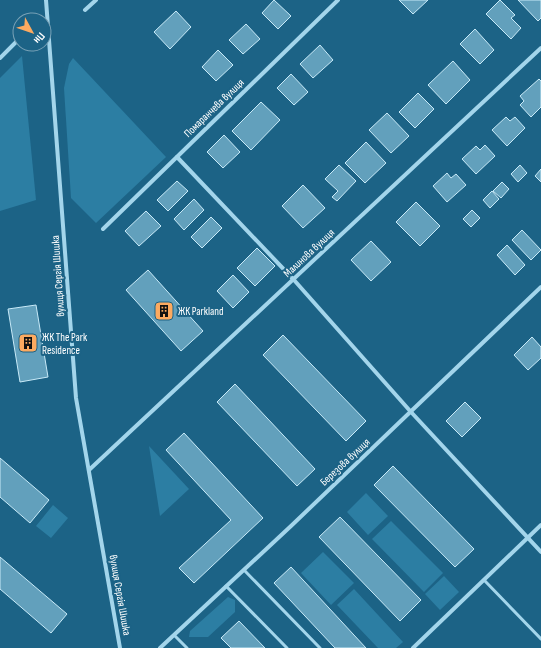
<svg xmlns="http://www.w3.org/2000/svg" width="541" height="648" font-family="'Sofia Sans Condensed',sans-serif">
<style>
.green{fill:#2c7ea3}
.building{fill:#62a0bc;stroke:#c8eaf8}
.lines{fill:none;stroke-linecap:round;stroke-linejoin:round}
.lane{stroke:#a3d5eb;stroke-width:3}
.street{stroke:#a3d5eb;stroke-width:4}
.labels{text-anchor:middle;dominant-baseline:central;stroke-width:4;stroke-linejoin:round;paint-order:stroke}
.street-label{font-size:11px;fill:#fff;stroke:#1c6386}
.poi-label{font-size:11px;fill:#fff;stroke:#1c6386;text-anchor:start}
</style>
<rect width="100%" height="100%" fill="#1c6386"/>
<!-- green -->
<g class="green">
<path d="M22,56l14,144 -36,11v-133z"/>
<path d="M73,58l93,99 -70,66 -25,-25 -7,-110 5,-24z"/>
<path d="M149,446l40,43 -29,27z"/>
<path d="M366,493l22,23 -20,19 -21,-23z"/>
<path d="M53,505l15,13 -17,20 -15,-12z"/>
<path d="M391,521l52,52 -19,19 -52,-53z"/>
<path d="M323,552l31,31 -23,22 -30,-32z"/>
<path d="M444,576l15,16 -19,18 -15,-16z"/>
<path d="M354,589l49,53 -7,6h-18l-41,-43z"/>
<path d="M228,597l7,3v12l-27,25h-19l1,-6z"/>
</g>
<!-- building -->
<g class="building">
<path d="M274,0l17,16 -13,13 -16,-16z"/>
<path d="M399,0h29l-15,14z"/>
<path d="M500,0l15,15 -4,3 10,10 -10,11 -25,-25z"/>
<path d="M518,0h23v18l-3,3z"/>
<path d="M176,11l15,16 -21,22 -16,-17z"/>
<path d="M246,24l14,15 -17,15 -14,-14z"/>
<path d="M475,29l19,21 -14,14 -20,-20z"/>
<path d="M320,45l13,15 -20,18 -13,-14z"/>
<path d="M218,50l15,15 -17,16 -14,-14z"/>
<path d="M453,61l17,19 -24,24 -18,-19z"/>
<path d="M291,74l17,18 -14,13 -17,-17z"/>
<path d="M539,79l2,2v26l-10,10 -11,-12 4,-4 -4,-5z"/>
<path d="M418,93l16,16 -19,19 -16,-16z"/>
<path d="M261,102l19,18 -29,30 -19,-19z"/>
<path d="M387,113l22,23 -18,17 -22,-23z"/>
<path d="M506,117l4,4 5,-4 10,11 -18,18 -15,-16z"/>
<path d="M224,135l16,17 -17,16 -16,-16z"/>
<path d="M366,142l20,21 -21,20 -20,-20z"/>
<path d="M485,145l10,11 -19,18 -14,-15 14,-13 4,4z"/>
<path d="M339,165l17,16 -19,20 -5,-4 6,-6 -13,-12z"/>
<path d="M520,165l7,8 -9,9 -7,-8z"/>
<path d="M541,169v13l-6,-6z"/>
<path d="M447,173l4,5 5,-4 10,11 -19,17 -14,-16z"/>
<path d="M177,181l11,10 -20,20 -11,-11z"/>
<path d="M502,182l7,7 -8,9 -8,-7z"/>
<path d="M303,185l22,23 -22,20 -21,-22z"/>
<path d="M492,191l7,8 -9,9 -7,-8z"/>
<path d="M194,199l10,11 -20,20 -10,-11z"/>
<path d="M416,202l24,24 -20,20 -24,-24z"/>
<path d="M472,210l8,8 -9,9 -8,-8z"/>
<path d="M146,211l15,15 -22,20 -14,-15z"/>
<path d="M211,217l11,11 -20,20 -11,-11z"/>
<path d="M522,230l19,20 -10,10 -19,-20z"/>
<path d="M371,241l20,21 -20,19 -20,-21z"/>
<path d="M507,245l18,20 -10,10 -18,-20z"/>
<path d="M257,248l18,18 -20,20 -18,-18z"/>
<path d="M148,270l55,61 -22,20 -55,-61z"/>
<path d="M233,275l16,17 -16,16 -16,-17z"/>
<path d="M36,305l12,72 -28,5 -12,-73z"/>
<path d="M283,335l83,86 -20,20 -83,-86z"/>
<path d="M532,337l9,10v11l-13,12 -14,-15z"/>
<path d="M235,384l80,85 -18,17 -80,-84z"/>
<path d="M465,402l16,16 -19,19 -16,-16z"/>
<path d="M184,433l79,85 -69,65 -15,-15 52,-48 -65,-70z"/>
<path d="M0,458l49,42 -19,23 -30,-26z"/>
<path d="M393,466l81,83 -19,18 -81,-82z"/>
<path d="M340,517l81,83 -21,21 -81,-84z"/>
<path d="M0,557l67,57 -16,19 -51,-44z"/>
<path d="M291,567l75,81h-31l-61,-65z"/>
<path d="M239,621l26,27h-34l-10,-10z"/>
</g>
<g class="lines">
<!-- lane -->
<g class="lane">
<path d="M244,570l76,78"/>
<path d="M484,580l57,59"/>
<path d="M226,586l61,62"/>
<path d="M174,635l13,13"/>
</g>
<!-- street -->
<g class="street">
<path d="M46,0l30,398 44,250"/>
<path d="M85,10l11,-10"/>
<path d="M0,58l20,-20"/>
<path d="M177,157l117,123 117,132 130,140"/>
<path d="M103,229l235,-229"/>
<path d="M89,470l452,-422"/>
<path d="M160,648l131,-122 250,-239"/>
<path d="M413,648l128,-123"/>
</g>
</g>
<!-- icons -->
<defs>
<g id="building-square" transform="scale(1)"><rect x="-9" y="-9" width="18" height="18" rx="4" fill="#fcaa60" stroke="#1c6386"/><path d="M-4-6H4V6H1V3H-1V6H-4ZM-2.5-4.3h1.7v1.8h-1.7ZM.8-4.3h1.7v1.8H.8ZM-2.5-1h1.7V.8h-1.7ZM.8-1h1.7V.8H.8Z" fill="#111"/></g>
</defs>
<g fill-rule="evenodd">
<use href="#building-square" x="164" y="311"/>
<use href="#building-square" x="28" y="343"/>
</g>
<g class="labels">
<!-- street labels -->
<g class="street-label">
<text transform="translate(214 108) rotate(-44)">Помаранчева вулиця</text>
<text transform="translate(309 253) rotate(-43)">Малинова вулиця</text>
<text transform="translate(58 276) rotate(-94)">вулиця Сергія Шишка</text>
<text transform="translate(345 462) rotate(-43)">Березова вулиця</text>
<text transform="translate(120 595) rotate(80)">вулиця Сергія Шишка</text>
</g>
<!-- poi labels -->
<g class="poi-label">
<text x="178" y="311">ЖК Parkland</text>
<text x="42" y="337">ЖК The Park<tspan x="42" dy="13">Residence</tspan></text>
</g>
</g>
<!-- north arrow -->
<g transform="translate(32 32) rotate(130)"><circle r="19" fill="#1c6386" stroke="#77a1b6"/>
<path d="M0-3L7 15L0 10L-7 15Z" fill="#fcaa60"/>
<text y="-6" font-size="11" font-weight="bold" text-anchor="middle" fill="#ffffff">Пн</text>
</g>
</svg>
